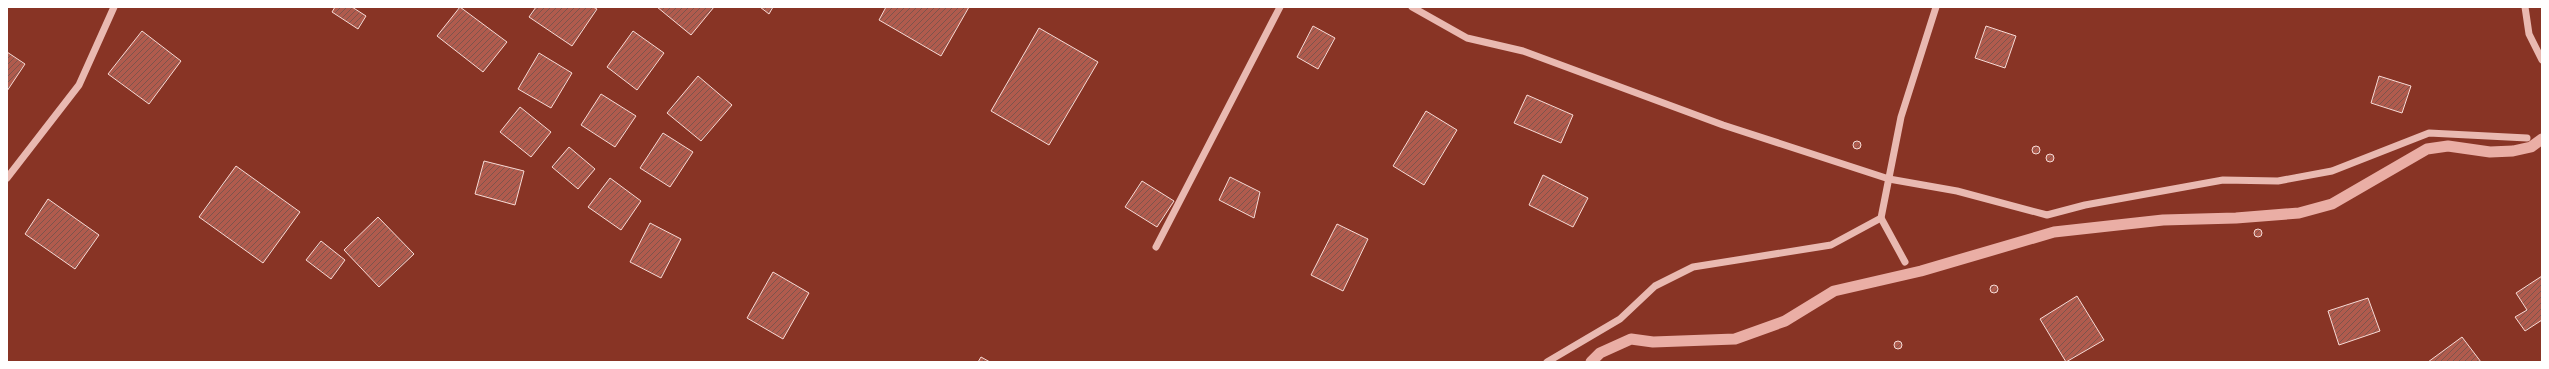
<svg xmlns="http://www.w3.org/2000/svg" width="2549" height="369" font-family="Barlow,sans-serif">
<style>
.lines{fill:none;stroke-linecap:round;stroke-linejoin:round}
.stream{stroke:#eaaea5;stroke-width:11}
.building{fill:url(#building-hatch);stroke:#f7dad5}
.minor{stroke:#e9b9b1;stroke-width:7}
</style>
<defs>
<pattern id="building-hatch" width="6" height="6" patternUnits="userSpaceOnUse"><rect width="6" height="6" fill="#b05b4d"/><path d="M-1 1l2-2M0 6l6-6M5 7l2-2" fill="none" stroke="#7e544c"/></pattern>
</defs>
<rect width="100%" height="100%" fill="#883425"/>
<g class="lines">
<!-- stream -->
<path class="stream" d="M1591,362l9,-9 31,-14 22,3 82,-3 50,-18 49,-30 87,-20 133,-39 109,-12 73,-2 63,-5 33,-9 95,-55 21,-3 42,6 23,-1 18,-4 11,-8"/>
</g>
<!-- building -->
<g class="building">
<path d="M335,7h17l14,9 -8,13 -26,-17z"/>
<path d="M460,7l47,35 -24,30 -46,-36z"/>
<path d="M536,7h57l4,2 -25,37 -43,-29z"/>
<path d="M657,7h57l-23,28z"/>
<path d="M760,7h13l-4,7z"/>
<path d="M886,7h83l-28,49 -62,-36z"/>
<path d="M1313,26l22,12 -17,31 -21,-12z"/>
<path d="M1986,26l30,10 -11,32 -30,-10z"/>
<path d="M1039,28l59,34 -49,83 -58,-34z"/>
<path d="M142,31l39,30 -32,43 -41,-30z"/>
<path d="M633,31l31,22 -27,37 -30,-23z"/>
<path d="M7,52l18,12 -18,27z"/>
<path d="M539,53l33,20 -21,35 -33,-19z"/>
<path d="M698,76l34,29 -31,36 -34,-28z"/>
<path d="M2379,76l32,10 -9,27 -31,-10z"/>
<path d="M601,94l35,22 -21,31 -34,-22z"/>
<path d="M1527,95l46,20 -12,28 -47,-20z"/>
<path d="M520,107l31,25 -20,25 -31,-25z"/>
<path d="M1426,111l31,19 -33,55 -31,-19z"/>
<path d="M663,133l30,19 -23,35 -30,-19z"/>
<circle cx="1857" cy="145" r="4"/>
<circle cx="2036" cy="150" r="4"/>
<path d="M569,147l26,22 -17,20 -26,-22z"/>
<circle cx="2050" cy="158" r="4"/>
<path d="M484,161l40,10 -9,34 -40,-11z"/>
<path d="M236,166l64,46 -37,51 -64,-46z"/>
<path d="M1543,175l45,23 -15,29 -44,-22z"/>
<path d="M1230,177l30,15 -6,26 -35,-18z"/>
<path d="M610,178l31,23 -20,29 -33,-23z"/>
<path d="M1142,181l32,20 -17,26 -32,-20z"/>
<path d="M48,199l51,36 -24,34 -50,-35z"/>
<path d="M378,217l36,37 -35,33 -35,-37z"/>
<path d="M650,223l31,16 -20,39 -31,-16z"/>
<path d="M1337,224l31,15 -25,52 -32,-16z"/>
<circle cx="2258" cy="233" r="4"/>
<path d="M321,241l24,19 -14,19 -25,-19z"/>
<path d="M773,272l36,21 -26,46 -36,-21z"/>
<path d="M2542,276v44l-17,11 -10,-14 12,-7 -11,-17z"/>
<circle cx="1994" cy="289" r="4"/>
<path d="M2077,296l27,44 -38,22 -26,-43z"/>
<path d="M2368,298l12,33 -41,14 -11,-34z"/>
<path d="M2462,337l19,25h-53z"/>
<circle cx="1898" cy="345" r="4"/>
<path d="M981,357l9,5h-12z"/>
</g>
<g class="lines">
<!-- minor -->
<g class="minor">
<path d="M1412,7l55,31 56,13 200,74 166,54 68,12 90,24 38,-10 138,-25 55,1 54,-10 97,-38 98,5"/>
<path d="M2525,7l4,27 13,26"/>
<path d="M7,178l72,-93 35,-78"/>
<path d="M1156,247l124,-240"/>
<path d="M1905,262l-24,-44 20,-101 35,-110"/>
<path d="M1547,362l73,-43 35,-33 38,-19 138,-22 50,-27"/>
</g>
</g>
<!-- border -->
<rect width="2549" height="369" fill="none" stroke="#ffffff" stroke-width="16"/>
</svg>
